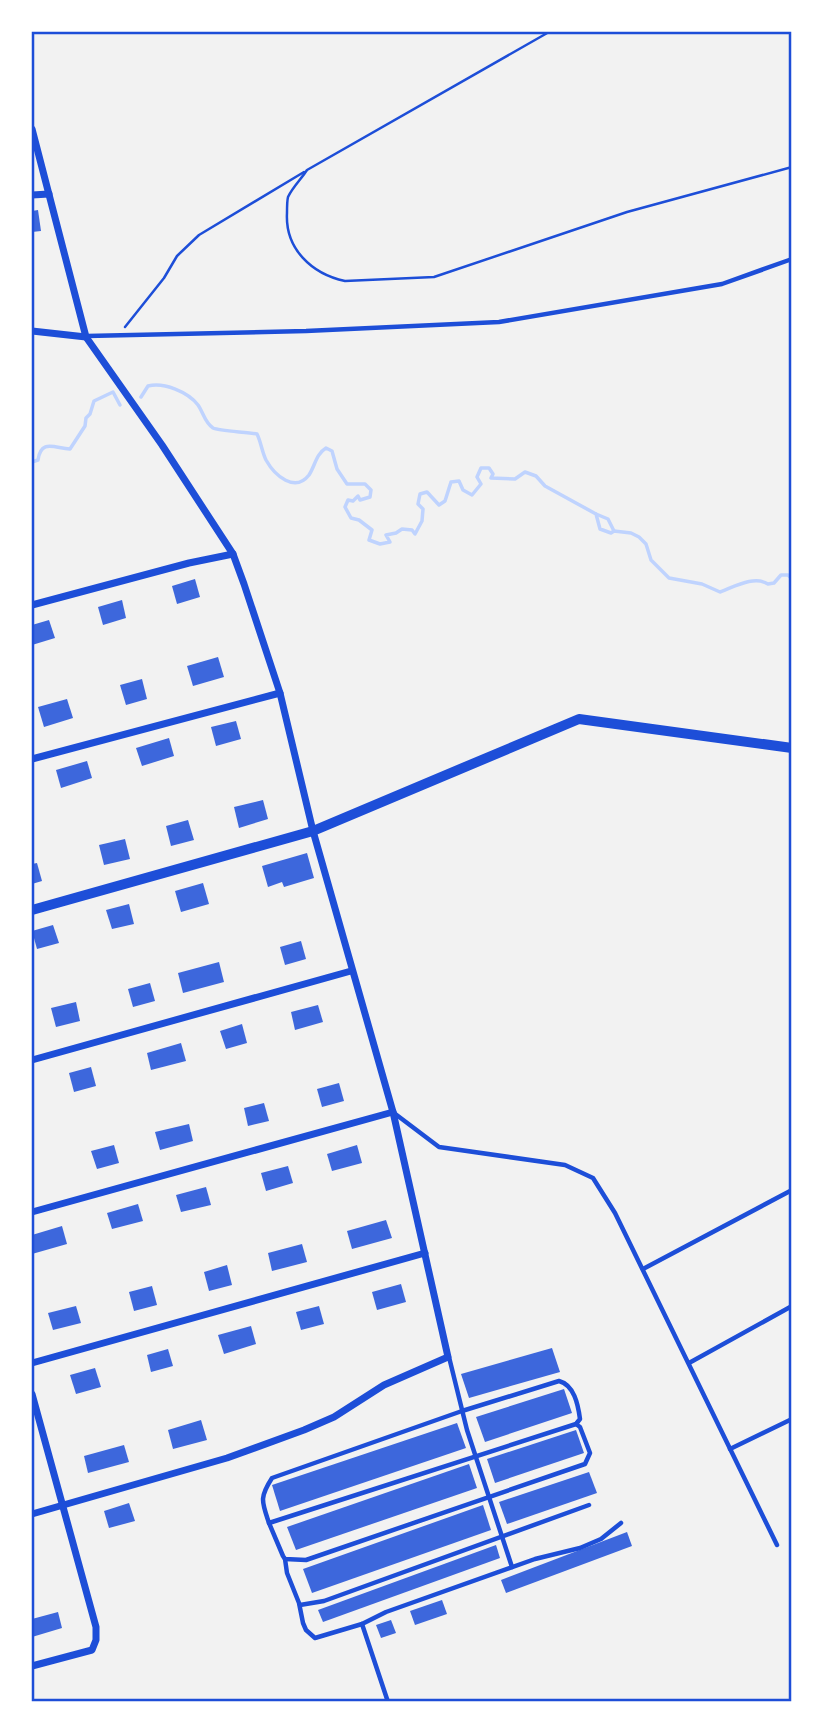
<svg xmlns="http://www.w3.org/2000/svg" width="823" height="1733" font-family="'PT Sans',sans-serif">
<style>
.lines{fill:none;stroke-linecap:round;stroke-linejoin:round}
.stream{stroke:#bfd3fe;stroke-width:3.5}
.building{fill:#3d67dc}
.path{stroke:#1d4ed8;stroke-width:2.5}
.service{stroke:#1d4ed8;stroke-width:4.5}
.minor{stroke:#1d4ed8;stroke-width:7}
.tertiary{stroke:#1d4ed8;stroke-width:10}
.neatline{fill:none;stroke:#1d4ed8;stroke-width:2.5}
</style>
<rect width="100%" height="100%" fill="#f2f2f2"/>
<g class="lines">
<!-- stream -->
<g class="stream">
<path d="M141,397l7,-11c16,-4 40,6 50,19 5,7 7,18 15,23 6,3 34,4 44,6 4,8 5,18 9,26 9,16 29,33 43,15 6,-9 7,-21 17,-27l6,3 5,18 10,15h18l6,6 -1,7 -10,3 -2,-4 -5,5 -5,-1 -3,7 6,11 8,2 13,10 -3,10 11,4 10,-2 -4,-7 10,-2 6,-4 10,1 3,4 7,-13 1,-12 -5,-5 2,-10 7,-2 12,13 6,-4 6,-19 8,-1 4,9 9,5 9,-11 -4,-7 4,-9h8l4,6 -2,4 24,1 10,-7 11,4 9,10 51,28 4,15 11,4 3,-2 17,2 8,4 7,7 5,16 18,18 33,6 18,8c14,-5 34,-17 48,-8l6,-1 7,-8h7l4,4"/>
<path d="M32,465v-3l6,-2c3,-21 16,-12 32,-11l15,-23 1,-8 4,-4 4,-13 19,-9 7,13"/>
<path d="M596,514l12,5 6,12"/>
</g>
</g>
<!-- building -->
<g class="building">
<path d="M38,210l3,21 -9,1v-21z"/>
<path d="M195,579l5,18 -23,7 -5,-18z"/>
<path d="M122,600l4,18 -23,7 -5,-18z"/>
<path d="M49,620l6,18 -23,7v-20z"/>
<path d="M218,657l6,20 -31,9 -6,-20z"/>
<path d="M142,679l5,20 -21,6 -6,-20z"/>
<path d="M67,699l6,19 -29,9 -6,-20z"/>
<path d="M236,721l5,18 -25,7 -5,-19z"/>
<path d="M169,738l5,18 -32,10 -6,-18z"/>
<path d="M87,761l5,17 -31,10 -5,-18z"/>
<path d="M263,800l5,19 -29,9 -5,-21z"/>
<path d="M188,820l6,20 -23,6 -5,-20z"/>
<path d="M125,839l5,20 -26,6 -5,-20z"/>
<path d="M307,853l7,25 -30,9 -2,-5 -14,5 -6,-21z"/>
<path d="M37,863l5,18 -10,3v-20z"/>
<path d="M203,883l6,21 -28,8 -6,-21z"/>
<path d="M129,904l5,20 -22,5 -6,-19z"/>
<path d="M53,925l6,18 -22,6 -5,-18z"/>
<path d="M301,941l5,18 -21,6 -5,-18z"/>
<path d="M219,962l5,20 -41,11 -5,-20z"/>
<path d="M150,983l5,18 -22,6 -5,-18z"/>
<path d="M76,1002l4,19 -24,6 -5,-19z"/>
<path d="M318,1005l5,17 -28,8 -4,-18z"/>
<path d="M242,1024l5,19 -21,6 -6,-18z"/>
<path d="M181,1043l5,18 -35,9 -4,-17z"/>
<path d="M91,1067l5,19 -22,6 -5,-19z"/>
<path d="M339,1083l5,18 -22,6 -5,-18z"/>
<path d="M264,1103l5,18 -21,5 -4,-18z"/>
<path d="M189,1124l4,17 -33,9 -5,-18z"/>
<path d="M114,1145l5,18 -22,6 -6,-18z"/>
<path d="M357,1145l5,18 -30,8 -5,-17z"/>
<path d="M288,1166l5,17 -27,8 -5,-18z"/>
<path d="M206,1187l5,18 -30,7 -5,-17z"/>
<path d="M138,1204l5,17 -31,8 -5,-16z"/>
<path d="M386,1220l6,18 -40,11 -5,-18z"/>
<path d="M62,1226l5,18 -35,10v-19z"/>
<path d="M302,1244l5,18 -35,9 -4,-18z"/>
<path d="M227,1265l5,20 -23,6 -5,-19z"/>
<path d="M401,1284l5,18 -29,8 -5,-18z"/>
<path d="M152,1286l5,19 -23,6 -5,-19z"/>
<path d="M76,1306l5,17 -28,7 -5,-17z"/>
<path d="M319,1306l5,18 -23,6 -5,-18z"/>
<path d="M251,1326l5,18 -32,10 -6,-19z"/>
<path d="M552,1348l8,24 -91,26 -8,-24z"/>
<path d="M168,1349l5,17 -22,6 -4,-17z"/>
<path d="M95,1368l6,19 -25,7 -6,-19z"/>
<path d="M564,1389l8,24 -87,29 -9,-25z"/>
<path d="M201,1420l6,20 -34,9 -5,-19z"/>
<path d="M457,1423l9,25 -186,63 -8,-26z"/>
<path d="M576,1430l8,23 -89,30 -8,-24z"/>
<path d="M124,1445l5,17 -41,11 -4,-17z"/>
<path d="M469,1464l8,24 -181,62 -9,-23z"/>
<path d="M589,1472l8,21 -90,31 -8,-22z"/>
<path d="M129,1503l6,18 -26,7 -5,-17z"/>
<path d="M483,1505l8,25 -179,63 -9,-24z"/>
<path d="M627,1532l5,14 -126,47 -5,-13z"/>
<path d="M496,1545l4,13 -177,64 -5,-12z"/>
<path d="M442,1600l5,14 -32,11 -5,-14z"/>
<path d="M58,1612l4,16 -30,9v-18z"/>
<path d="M391,1620l5,13 -15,5 -5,-13z"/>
</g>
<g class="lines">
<!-- path -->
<g class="path">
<path d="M549,32l-242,138c-5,8 -15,18 -19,27 -1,4 -1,12 -1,16 -2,36 25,61 58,68l89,-4 193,-65 165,-45"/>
<path d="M125,327l39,-49 13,-22 22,-21 105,-63"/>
</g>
<!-- service -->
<g class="service">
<path d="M87,336l219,-5 193,-9 223,-38 70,-25"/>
<path d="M394,1113l45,34 126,18 28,13 22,35 162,332"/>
<path d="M643,1269l149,-79"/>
<path d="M449,1357l18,73 45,137"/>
<path d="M689,1363l103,-57"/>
<path d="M559,1381c15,4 19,23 21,38l-4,5 -307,99c-7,-21 -10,-25 3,-45l190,-67z"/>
<path d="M730,1449l62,-30"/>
<path d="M269,1523l14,33 2,3 21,1 279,-96 5,-11 -10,-26 -4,-3"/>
<path d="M285,1559l2,14 12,30 4,20 3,7 9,8 47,-14 24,-12 149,-53 45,-11 21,-9 20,-16"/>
<path d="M300,1605l24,-4 265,-96"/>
<path d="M362,1624l26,78"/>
</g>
<!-- minor -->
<g class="minor">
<path d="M32,129l54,208 76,108 71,109 11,30 36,109 33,138 80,281 55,245 -64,28 -50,32 -30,13 -77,28 -195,56"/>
<path d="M32,195l17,-1"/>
<path d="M32,331l54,6"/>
<path d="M32,605l157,-42 44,-9"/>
<path d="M32,759l248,-66"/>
<path d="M32,1060l319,-89"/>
<path d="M32,1212l361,-100"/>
<path d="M32,1363l393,-110"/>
<path d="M32,1394l64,233v13l-4,10 -60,16"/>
</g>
<!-- tertiary -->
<path class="tertiary" d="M32,910l281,-79 266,-112 213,29"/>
</g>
<!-- border -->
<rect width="823" height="1733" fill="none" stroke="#ffffff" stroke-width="66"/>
<rect x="33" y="33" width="757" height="1667" class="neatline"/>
</svg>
